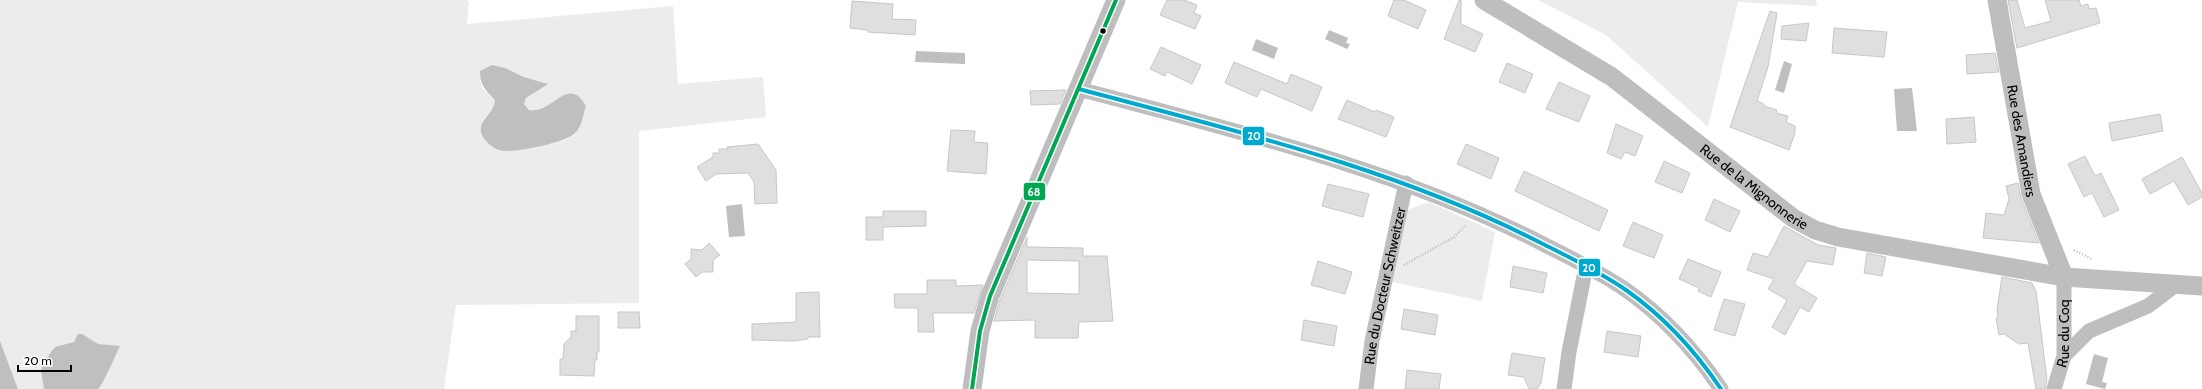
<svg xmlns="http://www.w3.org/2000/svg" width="2202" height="389" font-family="Cabin,sans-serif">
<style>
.green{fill:#ececec;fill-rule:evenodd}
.water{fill:#bfbfbf}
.building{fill:#dfdfdf;stroke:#c7c7c7;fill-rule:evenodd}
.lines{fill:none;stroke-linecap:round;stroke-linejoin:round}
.path{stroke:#b9b9b9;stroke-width:2.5;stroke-dasharray:1 2;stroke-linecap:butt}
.minor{stroke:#bebebe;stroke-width:15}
.tertiary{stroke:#bebebe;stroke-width:19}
.bus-1-casing{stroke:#fff;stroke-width:7}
.bus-2-casing{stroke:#fff;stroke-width:7}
.bus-1{stroke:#00a9ce;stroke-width:4}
.bus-2{stroke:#00a651;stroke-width:4}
.bus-dot{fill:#000;stroke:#fff;stroke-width:1.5}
.labels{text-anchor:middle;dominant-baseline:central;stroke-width:3;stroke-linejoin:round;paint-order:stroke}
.street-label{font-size:14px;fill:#000;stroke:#fff}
.line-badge{stroke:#fff;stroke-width:1.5}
.badge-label{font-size:11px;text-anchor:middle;font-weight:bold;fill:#fff}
</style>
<rect width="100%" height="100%" fill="#fff"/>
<!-- green -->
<g class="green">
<path d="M0,0h466l3,2 -2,22 206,-18 5,78 85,-7 3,40 -127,14v172l-183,2 -12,84h-426l-18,-48zM499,66l25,11 21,6 -19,15 -2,6 5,6c22,4 41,-33 57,-4 -2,8 -4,17 -8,24 -8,14 -51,17 -67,20l-27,-31 11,-13v-6l-12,-11 -3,-9z"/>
<path d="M1538,0h278l1,6 -79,-4 -30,125 -102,-92z"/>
<path d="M1429,202l66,30 -13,69 -90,-19 15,-72z"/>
</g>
<!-- water -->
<g class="water">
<path d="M1329,30l19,8 -2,5 4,1 -3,5 -22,-10z"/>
<path d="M1256,39l22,9 -4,11 -22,-9z"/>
<path d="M916,51l49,2v11l-50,-2z"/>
<path d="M1784,61l8,3 -8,29 -9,-3z"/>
<path d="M492,65l13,3 19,9 24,7 -22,14 -2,6 5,6c24,4 39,-36 57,-4 -3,9 -4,22 -12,28 -10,9 -57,18 -70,17 -8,0 -19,-9 -22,-16 -6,-14 13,-22 13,-35 -10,-10 -15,-15 -15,-29z"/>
<path d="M1912,88l5,43h-20l-3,-42z"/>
<path d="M742,204l3,32 -16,1 -3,-31z"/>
<path d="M78,334h4l16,10 22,2c-4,8 -17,39 -22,43h-54l-3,-18 2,-8 12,-16 19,-5z"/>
<path d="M0,341l18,48h-18z"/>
<path d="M2094,354l14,4 -6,24 5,1 -2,6 -19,-5z"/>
</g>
<!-- building -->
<g class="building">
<path d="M1167,0h17l13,5 -3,8 7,3 -6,13 -35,-14z"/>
<path d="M1394,0h10l22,10 -8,19 -30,-13z"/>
<path d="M1459,0h2v24l22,10 -8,18 -31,-13z"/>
<path d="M2008,0h9l8,28 26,-7 -6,-21h34l2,6 7,-2 1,5 7,-1 4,15 -83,25z"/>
<path d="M852,1l41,3 -1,15 24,1 -1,15 -47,-3v-2l-18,-2z"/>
<path d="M1770,11l7,2 -9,54 -11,34 7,3v2l13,4 -1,3 12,3 -2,6 9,4v7l-6,17 -59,-23z"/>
<path d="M1809,23l-3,18 -25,-2 1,-13z"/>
<path d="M1834,28l53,4 -3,25 -52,-4z"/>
<path d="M1161,47l40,18 -9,19 -25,-12 -2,4 -15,-7z"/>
<path d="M1995,53l4,19 -32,2 -1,-19z"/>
<path d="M1234,62l53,22 4,-10 31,13 -10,24 -51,-22 -4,8 -32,-14z"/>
<path d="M1507,63l26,11 -8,19 -26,-11z"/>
<path d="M1559,82l31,14 -11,26 -33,-13z"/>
<path d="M1066,90l-6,14 -29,1 -1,-14z"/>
<path d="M1347,100l28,12 1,-2 18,7 -8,20 -48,-18z"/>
<path d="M2160,114l3,17 -51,10 -3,-18z"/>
<path d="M1974,117l2,25 -29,2 -1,-25z"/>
<path d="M1616,124l27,12 -8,20 -10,-4 -4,7 -14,-6z"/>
<path d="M951,130l24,1 -1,11 14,1 -2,31 -39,-3z"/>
<path d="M758,144l18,26 1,33 -22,1 -1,-22 -6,-9 -32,1 -10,7 -9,-14 16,-10v-4h6v-4h9l-1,-2z"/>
<path d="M1466,144l33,14 -8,21 -34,-15z"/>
<path d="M2085,156l10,20 6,-3 18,37 -15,7 -12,-24 -8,4 -16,-33z"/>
<path d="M2182,157l20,36v4l-14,8 -14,-24 -24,13 -8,-15z"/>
<path d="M1664,161l26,12 -8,20 -27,-11z"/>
<path d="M1524,171l84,39 -9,21 -84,-40z"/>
<path d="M2018,183l3,15 18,45 -56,-5 3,-25 18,2 5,-16 -3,-13z"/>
<path d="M1328,184l41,10 -6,23 -41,-11z"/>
<path d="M1714,199l26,12 -10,21 -25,-12z"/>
<path d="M883,211h43v15l-43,1v13h-17v-23h17z"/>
<path d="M1633,222l30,13 -9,23 -31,-12z"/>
<path d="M1784,226l34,19 18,3 -3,17 -26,-4 -13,23 23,14 -8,14 -9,-5 -15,28 -13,-8 15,-27 -19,-11 6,-10 -27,-9 6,-17 15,4z"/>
<path d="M1027,237v10l56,1v8h24l6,65 -34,1 -1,16h-43v-18l-41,1 6,-21zM1027,260l52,1v33l-52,-1z"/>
<path d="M709,243l11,12 -7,5v12h-11l-6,5 -11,-13 6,-5v-10l11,1z"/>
<path d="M1867,253l19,4 -4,19 -18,-3z"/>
<path d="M1688,259l33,13 -10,25 -13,-6 1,-3 -20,-9z"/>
<path d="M1318,261l34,11 -7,22 -34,-9z"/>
<path d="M1513,266l34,7 -4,20 -33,-6z"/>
<path d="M2002,277l30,6 4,8 11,89 -2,9h-9l-8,-46 -9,1 -15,-10 -5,1 -3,-17h2l-1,-8z"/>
<path d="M927,280h29v6l27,-1 -9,28h-41l1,19h-16v-24h-23l-1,-14h33z"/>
<path d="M819,292l1,45h-12v2l-15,2 -41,-1v-16l44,-2v-29z"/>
<path d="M1724,299l21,5 -10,32 -21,-6z"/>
<path d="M1404,309l34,6 -3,20 -34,-6z"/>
<path d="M618,312h21l1,16h-22z"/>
<path d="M576,316h23v36h-2v8h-2l-1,16 -34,-1v-16h3l1,-15 7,-7v-6h5z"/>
<path d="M1304,320l33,6 -3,20 -33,-6z"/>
<path d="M1607,331l34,5 -3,21 -34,-5z"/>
<path d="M1512,353l33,5 -4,25 -4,6h-8l-5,-12 -16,-2z"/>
<path d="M1407,370l34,4 -2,15h-34z"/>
</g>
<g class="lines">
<!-- path -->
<g class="path">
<path d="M2074,250l18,9"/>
<path d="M1404,265l50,-28 11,-11"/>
</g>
<!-- minor -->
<g class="minor">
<path d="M1079,89c157,42 319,80 464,155 28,14 57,28 83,46 37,26 70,62 95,99"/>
<path d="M2064,356l25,-25 59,-25 29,-22"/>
<path id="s1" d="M1366,389l6,-48 34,-158"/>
<path d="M1564,389l5,-37 17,-86"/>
<path id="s2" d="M2054,389l10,-33v-79"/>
</g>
<!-- tertiary -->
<g class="tertiary">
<path id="s3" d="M1484,0l128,77 181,141 22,12 23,7 226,40 138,9"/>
<path id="s4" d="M1997,0l34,194 33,83"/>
<path d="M972,389l8,-58 10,-35 126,-296"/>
</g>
<!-- bus-1 casing -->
<g class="bus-1-casing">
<path id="bus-1" d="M1079,89c157,42 319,80 464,155 28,14 57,28 83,46 37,26 70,62 95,99"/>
</g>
<!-- bus-2 casing -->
<g class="bus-2-casing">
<path id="bus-2" d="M972,389l8,-58 10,-35 126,-296"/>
</g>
<!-- bus-1 -->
<use href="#bus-1" class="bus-1"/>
<!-- bus-2 -->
<use href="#bus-2" class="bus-2"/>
</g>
<!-- markers -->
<circle class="bus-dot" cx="1103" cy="31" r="3.5"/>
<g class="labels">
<!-- street labels -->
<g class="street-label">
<text stroke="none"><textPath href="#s4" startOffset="143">Rue des Amandiers</textPath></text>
<text stroke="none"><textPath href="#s3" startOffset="329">Rue de la Mignonnerie</textPath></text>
<text stroke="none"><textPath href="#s1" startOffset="105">Rue du Docteur Schweitzer</textPath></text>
<text stroke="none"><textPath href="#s2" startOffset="57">Rue du Coq</textPath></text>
</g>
</g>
<g class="line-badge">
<rect x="1242" y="126" width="23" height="20" rx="4" fill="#00a9ce"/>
<rect x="1023" y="182" width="23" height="19" rx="4" fill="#00a651"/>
<rect x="1578" y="258" width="23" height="19" rx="4" fill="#00a9ce"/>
</g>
<g class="badge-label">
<text x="1254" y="140">20</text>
<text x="1034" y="196">68</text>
<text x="1589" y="272">20</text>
</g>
<!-- scale -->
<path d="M18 365v6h53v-6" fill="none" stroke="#000000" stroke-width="2"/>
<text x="24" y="365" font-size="12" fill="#000000" stroke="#ffffff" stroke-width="3" paint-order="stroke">20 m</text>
</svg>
